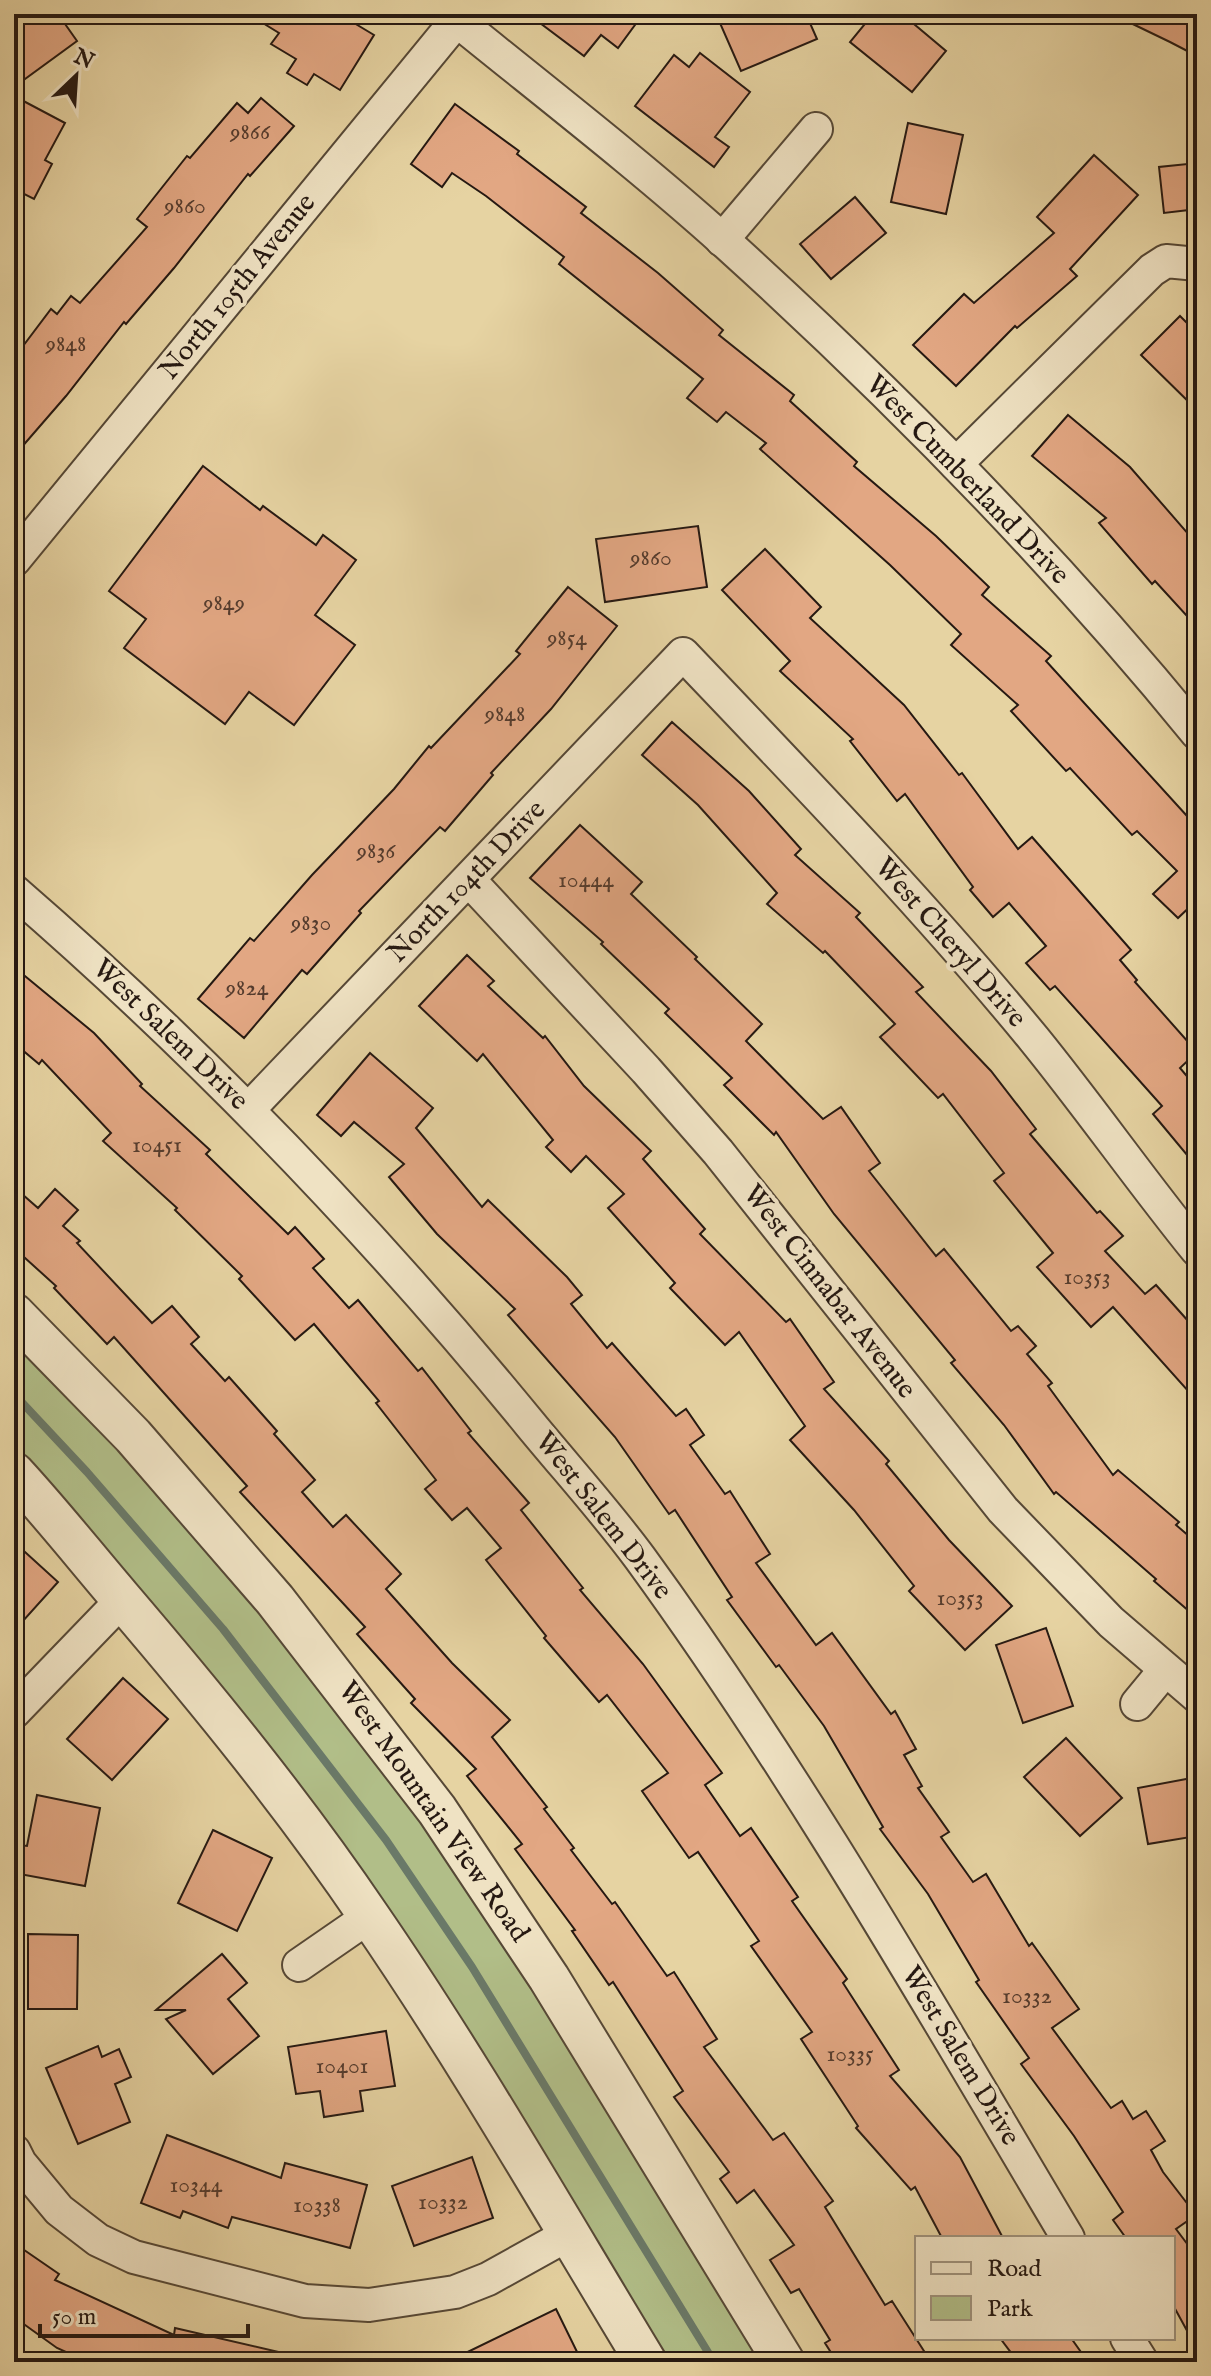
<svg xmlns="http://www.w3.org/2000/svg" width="1211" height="2376" font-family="'IM FELL English',serif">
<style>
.green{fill:#b1be88;stroke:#6c6c4d;stroke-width:2}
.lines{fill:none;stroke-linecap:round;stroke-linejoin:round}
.stream{stroke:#6a7968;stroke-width:8}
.building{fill:#e2a783;stroke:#261912;stroke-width:2}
.minor-casing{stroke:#564836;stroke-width:36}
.tertiary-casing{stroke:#564836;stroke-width:44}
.minor{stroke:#efe2c3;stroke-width:32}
.tertiary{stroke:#efe2c3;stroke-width:40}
.labels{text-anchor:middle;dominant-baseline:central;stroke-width:8;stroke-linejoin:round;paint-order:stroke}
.number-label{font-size:24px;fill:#553c2e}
.street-label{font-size:28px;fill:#261912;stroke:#efe2c3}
</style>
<rect width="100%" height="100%" fill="#e6d3a2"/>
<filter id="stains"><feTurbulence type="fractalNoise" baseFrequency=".0025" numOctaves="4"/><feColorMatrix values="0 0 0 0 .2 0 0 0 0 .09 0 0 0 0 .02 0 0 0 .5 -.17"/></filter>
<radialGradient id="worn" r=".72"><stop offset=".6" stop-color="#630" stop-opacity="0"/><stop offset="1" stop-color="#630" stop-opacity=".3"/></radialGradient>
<!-- green -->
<path class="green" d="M14,1329l169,180 240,300 347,553h-103l-28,-44 -625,-863z"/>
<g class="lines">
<!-- stream -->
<path class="stream" d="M14,1394l73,78 136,157 163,211 86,127 242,395"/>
</g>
<!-- building -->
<g class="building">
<path d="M14,14h44l19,27 -63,46z"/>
<path d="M248,14h91l35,21 -34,55 -26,-16 -7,11 -20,-12 9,-14 -25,-15 8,-11z"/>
<path d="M528,14h115l-25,34 -17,-13 -17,21z"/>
<path d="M716,14h90l11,25 -76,32z"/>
<path d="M873,14h29l44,37 -34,41 -62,-50z"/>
<path d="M1112,14h85v42l-27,-14z"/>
<path d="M700,53l50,39 -35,45 14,10 -15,20 -79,-61 39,-51 15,12z"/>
<path d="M14,96l51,27 -20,37 7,4 -18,35 -20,-10z"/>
<path d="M261,98l33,28 -44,50 -2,-2 -74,94 -48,56 -2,-2 -58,74 -52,60v-98l37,-49 6,5 14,-18 9,7 67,-76 -10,-8 50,-63 3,2 47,-55 11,10z"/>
<path d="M455,104l64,47 -2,3 69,53 -5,6 77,60 65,57 -4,5 75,60 -4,6 67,61 -3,4 82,70 53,51 -7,8 69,61 -5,5 151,166v73l-19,18 -25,-24 24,-23 -40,-40 -5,4 -62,-67 -4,3 -55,-60 7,-6 -67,-60 10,-11 -71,-69 -130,-116 6,-6 -40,-31 -9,10 -30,-24 16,-19 -144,-115 5,-7 -78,-61 -34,-23 -10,14 -31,-23z"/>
<path d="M908,123l55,12 -17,79 -55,-12z"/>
<path d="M1094,155l44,40 -68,74 7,7 -60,52 -2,-2 -59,60 -43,-41 51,-51 10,9 80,-70 -17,-16z"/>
<path d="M1197,163v46l-33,4 -5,-46z"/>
<path d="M855,197l31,36 -55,46 -31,-35z"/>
<path d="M1180,316l17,17v77l-56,-55z"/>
<path d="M1068,415l62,52 67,77v83l-42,-46 -3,3 -53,-61 7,-5 -74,-62z"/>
<path d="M203,466l57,44 3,-4 53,39 7,-10 33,25 -41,55 40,30 -61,80 -45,-33 -24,32 -101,-76 22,-29 -37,-28z"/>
<path d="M698,526l9,61 -102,15 -9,-63z"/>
<path d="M765,549l56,58 -11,11 94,87 55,70 3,-2 56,76 14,-12 99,113 -11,10 17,20 -2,2 62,70 -17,16 17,20v79l-44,-53 9,-8 -107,-120 -5,4 -24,-27 20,-17 -37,-43 -16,14 -23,-27 3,-3 -68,-93 -8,7 -47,-60 3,-2 -73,-68 10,-10 -68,-71z"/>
<path d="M568,587l49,39 -66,83 -60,64 2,2 -48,56 -5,-4 -81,84 2,2 -54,61 -5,-4 -58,68 -46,-39 52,-61 4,3 58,-66 82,-86 35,-43 2,2 89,-94 -4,-3z"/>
<path d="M672,722l77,69 52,58 -6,6 65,58 -4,4 67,70 -7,5 75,79 45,58 -6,5 67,79 3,-2 23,25 -18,15 40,43 11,-9 41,46v70l-84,-94 -22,20 -54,-60 16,-14 -59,-72 10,-8 -61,-79 -5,4 -58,-61 15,-13 -70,-73 -2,2 -56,-49 10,-11 -79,-88 -56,-50z"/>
<path d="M580,825l62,57 -11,12 66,63 -2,2 67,65 -16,17 77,78 18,-12 39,56 -11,8 67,85 8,-7 67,82 7,-5 18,20 -9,8 25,29 -4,3 65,89 5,-5 61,52 -3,3 21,18v75l-43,-37 2,-2 -100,-87 -2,2 -50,-69 -53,-62 4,-3 -121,-146 -58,-82 -2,3 -50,-50 8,-7 -67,-65 4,-4 -68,-65 2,-2 -73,-64z"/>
<path d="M467,955l27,26 -6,5 55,52 2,-2 39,50 67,65 -8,8 62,70 -5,5 86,88 4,-3 44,63 -10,7 65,72 -3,3 63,76 63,66 -47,44 -56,-59 5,-5 -60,-76 -64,-70 15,-14 -66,-94 -14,13 -55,-57 5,-5 -67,-75 16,-14 -38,-38 -15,16 -25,-25 7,-7 -70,-86 -6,7 -58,-55z"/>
<path d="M14,967l80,66 48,51 -2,2 70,64 -4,4 82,80 7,-7 29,32 -11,9 36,40 9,-8 60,71 4,-3 49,63 -3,2 61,70 -8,7 62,78 -3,2 63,74 79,109 -17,12 35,51 11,-8 47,69 -6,4 55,78 -4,4 56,87 -9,6 70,81 43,81h-61l-27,-51 -4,3 -55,-62 2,-2 -57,-87 11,-7 -61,-86 8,-5 -61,-89 -9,6 -47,-67 26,-18 -61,-78 -8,7 -55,-64 2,-2 -60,-76 15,-12 -34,-40 -15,12 -27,-31 11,-9 -60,-77 3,-2 -65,-77 -19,16 -56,-61 3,-3 -67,-66 2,-2 -74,-67 8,-8 -69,-73 -3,4 -25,-21z"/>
<path d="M370,1053l63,55 -17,20 66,79 6,-7 79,77 15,18 -11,9 36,44 5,-5 64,73 10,-7 18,26 -14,10 35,49 5,-3 40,63 -14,9 60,82 16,-12 59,81 4,-3 21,38 -12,6 18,31 -4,2 31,44 -8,5 32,45 13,-8 43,72 3,-3 47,66 -27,19 59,80 11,-7 11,18 13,-8 19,30 -14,9 12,22 33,43 -20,14 21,28v92l-24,-44v-67h-47l-13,-18 10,-8 -49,-76 -53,-72 8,-6 -53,-76 3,-2 -51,-86 -48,-65 3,-2 -59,-101 -45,-61 -3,2 -49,-67 5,-3 -57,-87 -6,4 -54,-77 -107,-122 7,-6 -78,-75 -48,-57 15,-13 -50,-42 -13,14 -24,-21z"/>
<path d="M14,1187l24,21 17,-19 23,21 -15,16 17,15 -3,2 75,80 20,-17 27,31 -8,7 34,37 4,-4 48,54 -3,3 41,46 -13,12 31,35 13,-12 55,59 -15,15 66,74 58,57 -18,17 55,70 -3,2 30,39 -3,2 41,54 3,-2 52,74 7,-4 43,67 -13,8 69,93 11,-7 49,68 -8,6 60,98 7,-4 39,61h-94l-12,-19 5,-3 -31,-51 -8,4 -21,-33 24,-15 -40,-55 -17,13 -17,-24 9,-7 -55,-75 9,-6 -70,-109 -4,3 -37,-54 3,-1 -60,-81 7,-5 -55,-68 9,-7 -65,-66 4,-4 -58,-65 8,-7 -125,-135 7,-6 -133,-149 -7,7 -53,-56 2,-2 -42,-38z"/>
<path d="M14,1542l44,40 -44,49z"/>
<path d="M1046,1628l27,78 -50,17 -27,-78z"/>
<path d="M123,1678l45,41 -56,61 -45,-41z"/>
<path d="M1066,1738l56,60 -42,38 -56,-59z"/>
<path d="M1197,1777v59l-49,8 -10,-56z"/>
<path d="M37,1795l63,13 -15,78 -71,-13 6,-28 7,1z"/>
<path d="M213,1830l59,28 -35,73 -59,-28z"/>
<path d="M28,1934l50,1 -1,74h-49z"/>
<path d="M222,1954l25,29 -19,16 31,37 -46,38 -47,-55 20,-9h-30z"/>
<path d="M386,2031l9,55 -35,5 3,20 -39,6 -4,-26 -24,3 -8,-47z"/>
<path d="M98,2046l4,11 17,-8 12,28 -16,7 15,38 -52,22 -32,-76z"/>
<path d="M167,2135l114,43 4,-15 82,22 -17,63 -118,-31 -4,11 -45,-17 -3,7 -39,-15z"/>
<path d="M472,2157l21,61 -79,28 -22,-60z"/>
<path d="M14,2243l45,31 -4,6 119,55 1,-7 108,25 -1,9h-194l-31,-14 -43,-31z"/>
<path d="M556,2309l26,53h-135z"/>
<path d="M1000,2338h71l17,24h-70z"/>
</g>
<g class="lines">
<!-- minor casing -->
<g class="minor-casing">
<g id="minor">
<path d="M449,14c92,75 187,148 275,227 169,153 329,316 473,492"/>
<path d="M722,240l94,-111"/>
<path d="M956,464l196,-194 14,-9 31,3"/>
<path d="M14,560l448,-546"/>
<path d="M469,880l177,190 72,82 285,358 108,112 86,74"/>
<path d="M14,891c188,163 359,341 516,533 37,45 76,88 110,134 158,217 291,450 428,680"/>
<path d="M249,1109l434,-455c120,126 241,251 351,385 56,69 107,142 163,211"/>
<path d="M1137,1704l28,-34"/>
<path d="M14,1712l108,-112"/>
<path d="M299,1965l71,-49"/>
<path d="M14,2151l6,12 39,47 39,30 36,17 171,44 64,4 86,-13 33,-13 81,-45"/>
<path d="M1127,2338l15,24"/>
</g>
</g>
<!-- tertiary casing -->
<g class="tertiary-casing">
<g id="tertiary">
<path d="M14,1314l119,122 142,164 162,210 112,168 235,384"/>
<path d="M14,1473c37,40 71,83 106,124 88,103 173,207 249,319 99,144 186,296 277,446"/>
</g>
</g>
<!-- minor -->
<use href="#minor" class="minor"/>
<!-- tertiary -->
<use href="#tertiary" class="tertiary"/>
</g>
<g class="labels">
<!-- number labels -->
<g class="number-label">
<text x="250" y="132">9866</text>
<text x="185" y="206">9860</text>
<text x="66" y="344">9848</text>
<text x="651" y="558">9860</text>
<text x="224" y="603">9849</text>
<text x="567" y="638">9854</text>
<text x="505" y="714">9848</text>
<text x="376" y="851">9836</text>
<text x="586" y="880">10444</text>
<text x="311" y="923">9830</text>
<text x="247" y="988">9824</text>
<text x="157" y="1145">10451</text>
<text x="1087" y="1277">10353</text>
<text x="960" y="1598">10353</text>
<text x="1027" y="1996">10332</text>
<text x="850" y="2054">10335</text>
<text x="342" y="2066">10401</text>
<text x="196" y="2185">10344</text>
<text x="443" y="2202">10332</text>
<text x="317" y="2205">10338</text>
</g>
<!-- street labels -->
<g class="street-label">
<text transform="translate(238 287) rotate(-51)">North 105th Avenue</text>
<text transform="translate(967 480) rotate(46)">West Cumberland Drive</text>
<text transform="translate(467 882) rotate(-46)">North 104th Drive</text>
<text transform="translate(950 943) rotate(49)">West Cheryl Drive</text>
<text transform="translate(170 1035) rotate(44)">West Salem Drive</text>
<text transform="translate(829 1292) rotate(52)">West Cinnabar Avenue</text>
<text transform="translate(603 1516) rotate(52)">West Salem Drive</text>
<text transform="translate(433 1812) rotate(55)">West Mountain View Road</text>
<text transform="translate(960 2056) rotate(59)">West Salem Drive</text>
</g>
</g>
<!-- margin -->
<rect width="1211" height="2376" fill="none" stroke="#e6d3a2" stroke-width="48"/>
<rect x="16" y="16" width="1179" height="2344" fill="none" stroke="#261912" stroke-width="4"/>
<rect x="24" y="24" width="1163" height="2328" fill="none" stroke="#261912" stroke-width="2"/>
<!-- legend -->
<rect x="915" y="2236" width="260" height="104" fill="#efe2c3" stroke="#9f927c" stroke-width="2"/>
<rect x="931" y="2262" width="40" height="12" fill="#efe2c3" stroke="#9f927c" stroke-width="2"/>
<text x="987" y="2276" font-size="24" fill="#261912">Road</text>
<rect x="931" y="2296" width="40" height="24" fill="#b1be88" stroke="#9f927c" stroke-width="2"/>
<text x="987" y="2316" font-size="24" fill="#261912">Park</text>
<!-- north arrow -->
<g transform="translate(76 76) rotate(25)" stroke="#efe2c3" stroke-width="6" paint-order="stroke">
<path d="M0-6L14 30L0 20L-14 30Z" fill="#261912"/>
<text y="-12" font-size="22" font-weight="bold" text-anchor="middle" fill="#261912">N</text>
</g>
<!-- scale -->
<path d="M40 2324v12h208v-12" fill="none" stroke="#261912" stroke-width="4"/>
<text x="52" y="2324" font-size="24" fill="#261912" stroke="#efe2c3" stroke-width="6" paint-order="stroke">50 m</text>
<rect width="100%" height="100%" filter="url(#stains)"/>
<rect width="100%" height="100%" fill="url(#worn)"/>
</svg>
